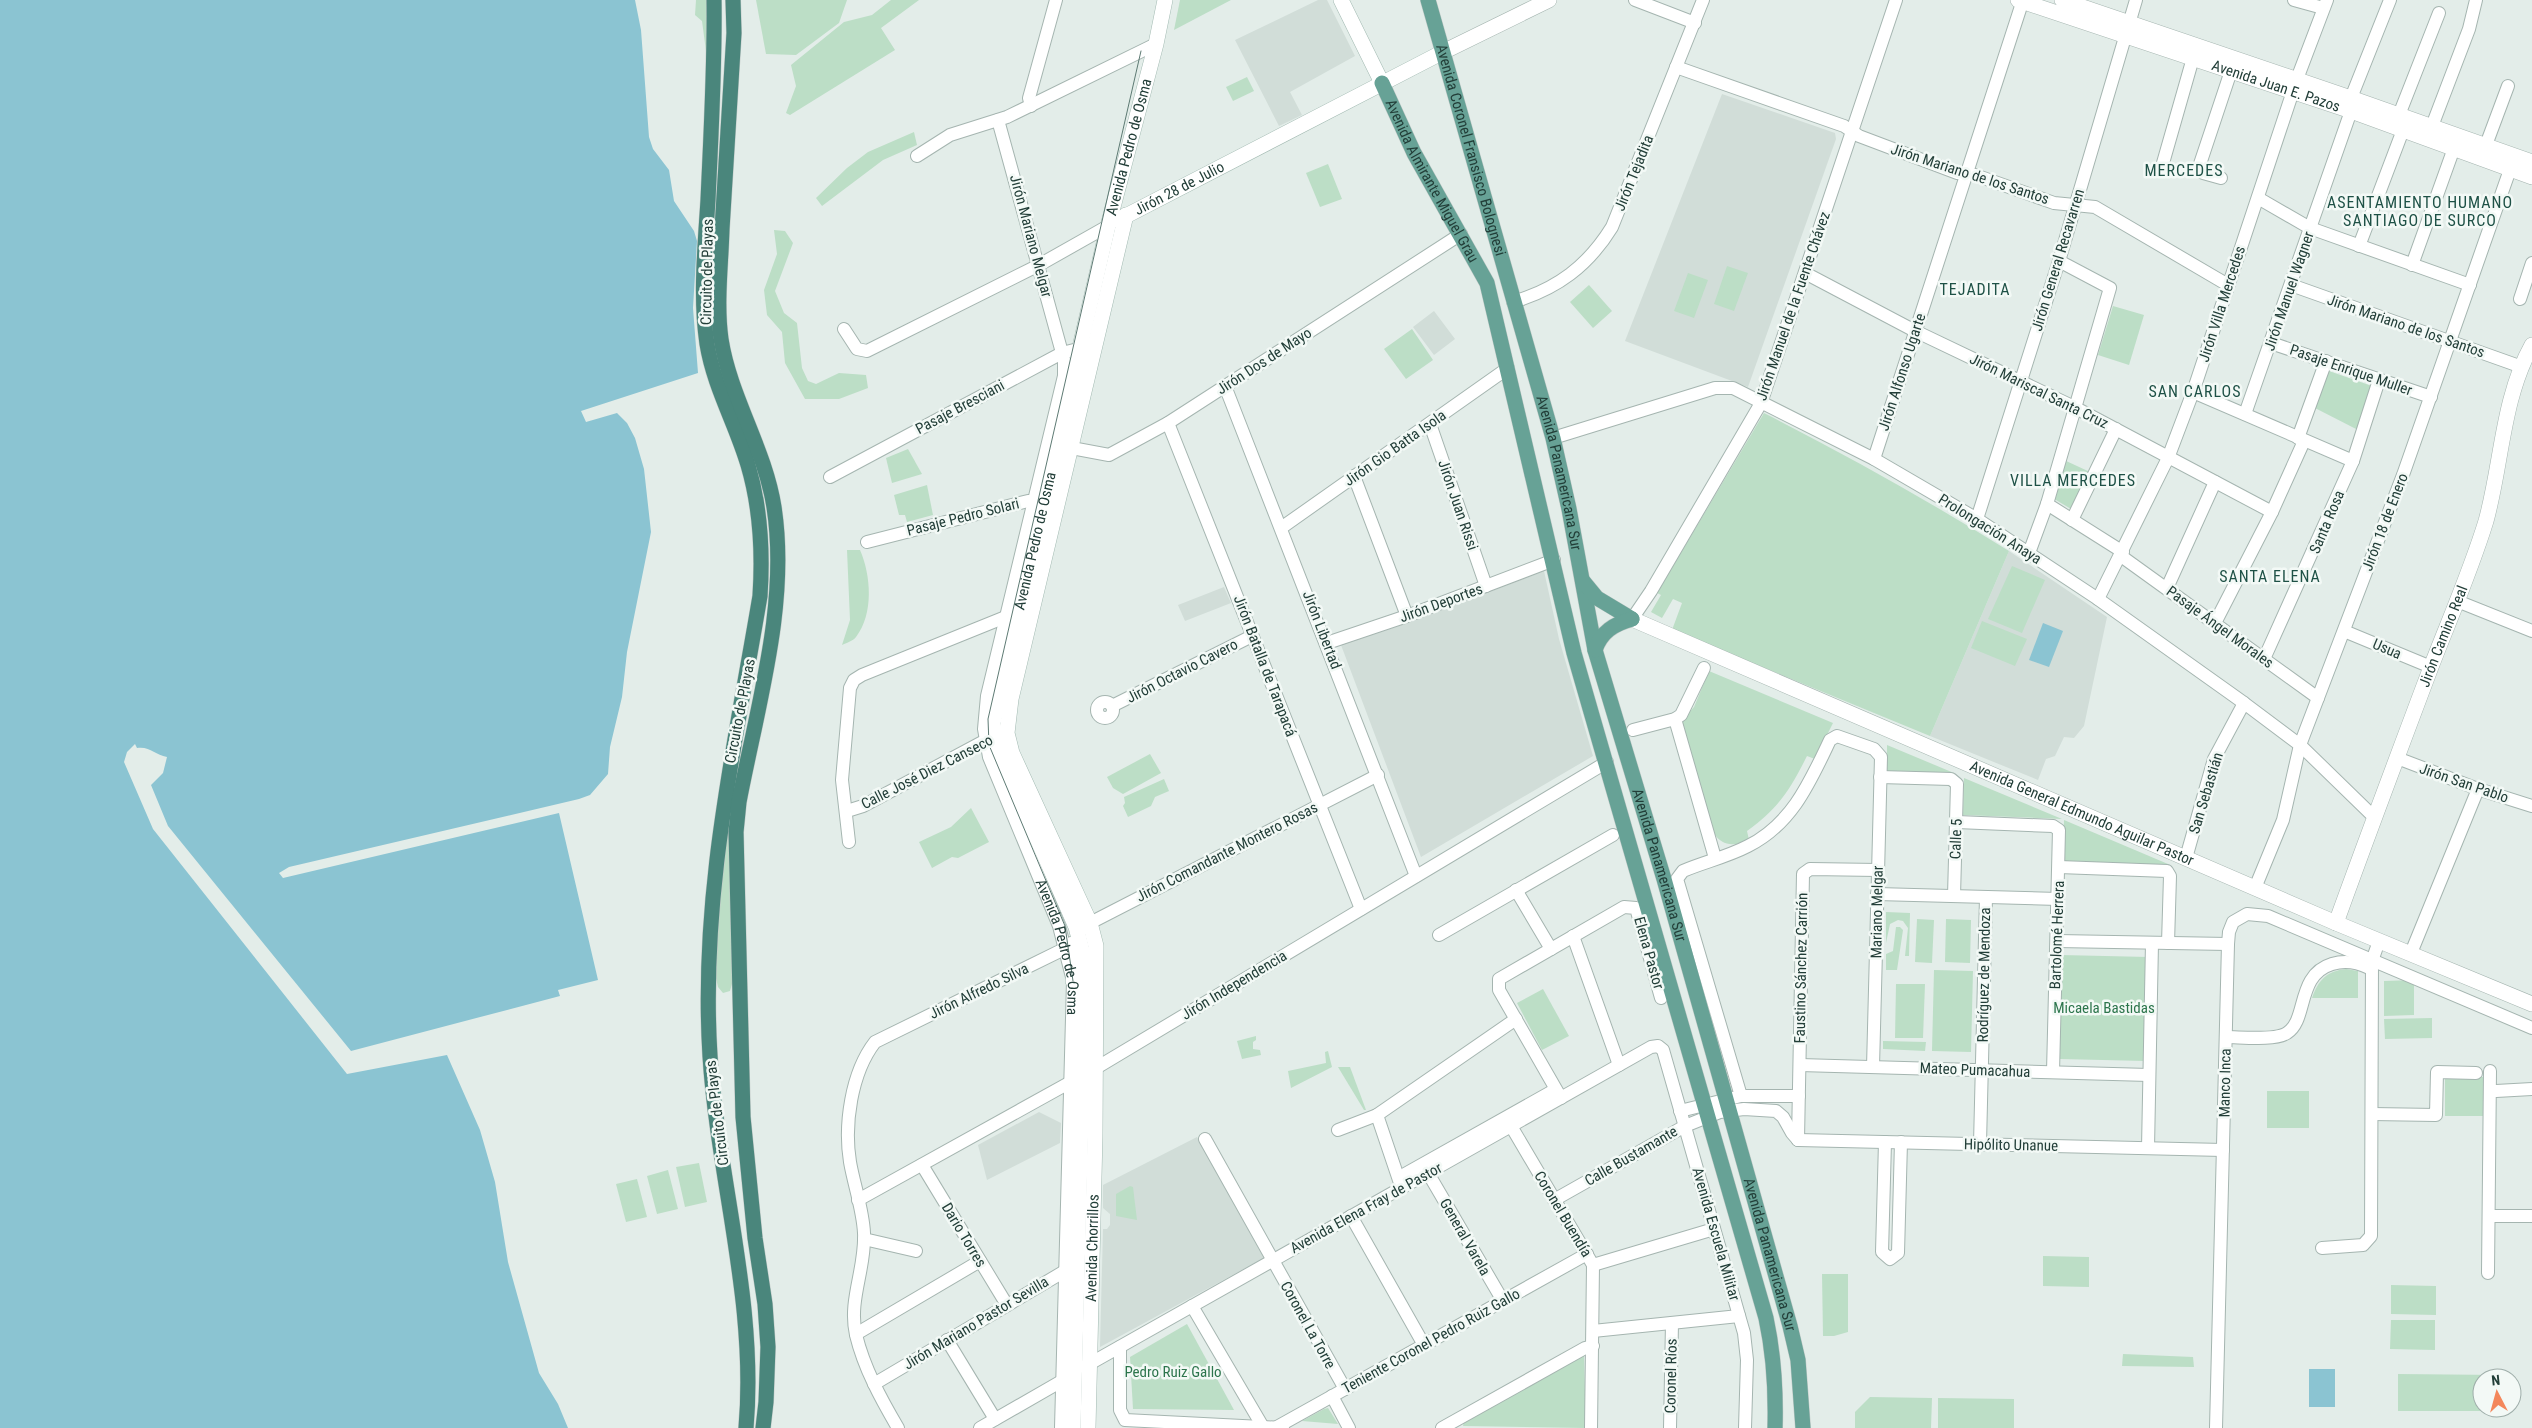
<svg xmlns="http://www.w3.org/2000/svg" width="2532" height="1428" font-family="'Roboto Condensed',sans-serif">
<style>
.built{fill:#d1ddd8}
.green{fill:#bcdec6}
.water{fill:#8bc4d2}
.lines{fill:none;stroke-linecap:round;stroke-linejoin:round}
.minor-casing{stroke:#a5b5b0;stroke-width:14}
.tertiary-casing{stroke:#a5b5b0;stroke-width:16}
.secondary-casing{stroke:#a1b9b1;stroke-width:16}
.primary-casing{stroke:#c1c9c7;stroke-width:16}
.trunk-casing{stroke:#c1c9c7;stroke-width:16}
.minor{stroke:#fff;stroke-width:12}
.tertiary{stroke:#fff;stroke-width:15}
.secondary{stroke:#fff;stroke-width:15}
.primary{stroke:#67a296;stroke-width:15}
.trunk{stroke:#4a867c;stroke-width:15}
.tram{stroke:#5d7a73;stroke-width:1}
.labels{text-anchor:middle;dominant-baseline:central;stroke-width:5;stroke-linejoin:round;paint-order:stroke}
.street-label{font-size:15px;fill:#223e38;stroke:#f3f9f6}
.park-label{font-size:15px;fill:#2c754c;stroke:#f3f9f6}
.neighbourhood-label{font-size:16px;letter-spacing:1px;fill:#1e5146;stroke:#f3f9f6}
</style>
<rect width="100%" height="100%" fill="#e3ede9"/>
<!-- built -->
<g class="built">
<path d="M1318,0h9l28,56 -65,36 12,23 -23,11 -44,-86z"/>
<path d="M1722,94l113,39 1,6 -88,248 -123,-46z"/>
<path d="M1434,311l21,28 -21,16 -21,-28z"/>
<path d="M2009,551l98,66 -23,109 -10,12 -10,-1 -9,19 -9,3 -8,21 -108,-44z"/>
<path d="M1544,571l15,68 34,117 -172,101 -80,-212 70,-23z"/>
<path d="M1224,587l7,16 -46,18 -7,-16z"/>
<path d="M1039,1112l22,11 -1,20 -73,37 -9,-35z"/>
<path d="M1197,1137l67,121 -164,89 3,-118h4l3,-4v-11l-7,-6v-23z"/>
</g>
<!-- green -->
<g class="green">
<path d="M696,0h11l1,66 -6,-45 -7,-6z"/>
<path d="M756,0h91l-8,23 -43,32 -30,-1z"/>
<path d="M891,0h28l-38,28 14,22 -105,65 -4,-2 10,-27 -5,-21 53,-43 28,-7z"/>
<path d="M1180,0h51l-57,30z"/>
<path d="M1247,77l7,14 -21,10 -7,-14z"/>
<path d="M914,132l3,13 -34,15 -61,46 -6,-8 31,-30 21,-16z"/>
<path d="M1328,164l14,35 -22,8 -14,-34z"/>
<path d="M774,230l11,1 8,12 -18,48 9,22 13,10 5,45 6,13 8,3 23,-11 27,2 2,13 -29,11h-34l-20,-36 -3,-31 -15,-17 -3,-25 13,-36z"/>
<path d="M1727,266l21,7 -14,38 -20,-7z"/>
<path d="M1688,273l20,7 -14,38 -20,-7z"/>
<path d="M1589,285l23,26 -19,17 -23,-26z"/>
<path d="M2113,306l31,9 -15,50 -31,-10z"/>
<path d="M1412,329l21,31 -27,19 -22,-30z"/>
<path d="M2329,371l43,15 -14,44 -43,-22z"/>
<path d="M1764,413c84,43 165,88 245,138l-79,185 -258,-106 10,-27 -9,-4 -11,19 -11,-6 10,-17 -4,-2z"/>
<path d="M908,449l14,25 -30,9 -6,-25z"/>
<path d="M2064,460l26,12 -19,37 -20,-12z"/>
<path d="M927,485l6,30 -26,7 -2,-7h-6l-5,-20z"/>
<path d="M847,550h13c11,25 14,64 -4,87 -3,4 -10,6 -14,8l8,-25z"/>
<path d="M2012,566l33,14 -23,53 -34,-14z"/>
<path d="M1982,621l45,18 -12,27 -44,-18z"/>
<path d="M1709,671l124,52 -18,36 -8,-3c-17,34 -29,53 -60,75l2,9c-14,6 -27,7 -35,-7l-33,-112 13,-14z"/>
<path d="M1887,745l67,28 -67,-2z"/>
<path d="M1150,754l11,19 -38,21 -10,-6 -6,-11z"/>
<path d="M1964,778l98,41 -99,-4z"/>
<path d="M1164,779l5,12 -14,6 -4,9 -23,11 -5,-11 2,-3 -1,-6z"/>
<path d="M971,808l18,34 -31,16 -6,-1 -20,11 -13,-26 32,-15z"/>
<path d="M724,813l6,2 3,165 -3,11 -7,2 -5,-6 -3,-13z"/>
<path d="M2064,820l104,44h-105z"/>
<path d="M1886,912l24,1 -1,43h-4l3,-28 -5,-7 -5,-1 -8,4 -4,19z"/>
<path d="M1917,919l17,1 -2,43 -17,-1z"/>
<path d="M1946,919l25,1 -1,43 -25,-1z"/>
<path d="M1896,927h4l3,3 -6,40h-11v-16l7,-3z"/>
<path d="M2061,955l88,2 -3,104 -87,-2z"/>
<path d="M2346,969l12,2v27h-46c6,-18 15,-27 34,-29z"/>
<path d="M1934,970l39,1 -2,81 -39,-1z"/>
<path d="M2414,980v35l-30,1v-35z"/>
<path d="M1896,984h29l-2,54h-28z"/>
<path d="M1543,989l26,47 -27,14 -25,-47z"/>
<path d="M2432,1018v20l-47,1 -1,-20z"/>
<path d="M1256,1036v4l-3,2v7l7,1 1,5 -19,4 -5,-18z"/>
<path d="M1883,1041l43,1 -1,9 -42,-2z"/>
<path d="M1328,1051l4,16 -41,21 -3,-17 38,-8 -1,-11z"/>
<path d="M1338,1067h12l16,43h-2z"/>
<path d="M2445,1077h42l-1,39h-41z"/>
<rect x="2267" y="1091" width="42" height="37"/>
<path d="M699,1163l8,39 -22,5 -9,-40z"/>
<path d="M668,1170l10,39 -21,5 -10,-38z"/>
<path d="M637,1179l10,38 -21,5 -10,-38z"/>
<path d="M1130,1186l3,1 4,33 -21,-4v-22z"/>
<path d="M2043,1256l46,1v30l-46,-1z"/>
<path d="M1822,1274h26v58l-14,4h-11z"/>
<path d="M2391,1285l45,1v29l-45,-1z"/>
<path d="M2391,1320h44v30l-45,-1z"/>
<path d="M1187,1324l47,86 -101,-1 -3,-52z"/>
<path d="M2123,1354l70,3 1,10 -72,-1z"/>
<path d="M1584,1355l2,73 -123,-2 1,-5z"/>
<path d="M2398,1374l103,1v3h-19v30h19v3h-103z"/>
<path d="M1870,1397l62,1 -1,30h-76v-16z"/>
<path d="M1938,1398l76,1v29h-76z"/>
<path d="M1328,1408l10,16 -36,-3 22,-12z"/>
</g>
<!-- water -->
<g class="water">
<path d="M0,0h635l6,30 8,107 4,12 16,21 5,31 20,30 3,10 -4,67 5,65 -117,38 5,11 31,-9 10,10 8,15 9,31 7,63 -24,120 -5,45 -12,50 -2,27 -18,21 -11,4 -290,68 -10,6 4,5 276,-65 39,167 -40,10 2,6 -209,55 -183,-225 -17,-41 12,-12 4,-16c-12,-2 -17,-11 -30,-9l-2,-4 -8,8 -3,10 29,67 194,245 100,-19 33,75 15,52 13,80 31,111 19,31 10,24h-568z"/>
<path d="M2043,623l20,8 -14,36 -20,-7z"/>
<rect x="2309" y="1369" width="26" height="38"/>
</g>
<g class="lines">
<!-- minor casing -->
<g class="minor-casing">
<g id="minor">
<path d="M1635,0l60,23"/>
<path d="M2294,0l29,8"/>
<path d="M1676,67l168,59 15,10 98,37 18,2 79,28 41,4 133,78"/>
<path d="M2351,98l39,-98"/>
<path d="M1031,106l-2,-8 27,-98"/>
<path d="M2399,115l40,-102"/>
<path id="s1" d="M998,120l66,240v16l-77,320 -3,33 5,28 70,169 14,55 -12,447"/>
<path d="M2429,134l40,-105 7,-29"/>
<path d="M2486,145l22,-59"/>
<path d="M917,156l33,-21 57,-18 149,-73"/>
<path d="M2161,170l32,-112"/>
<path d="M2221,178l-18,-5 -4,-6 32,-96"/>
<path d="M2258,198l52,30 160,57"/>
<path d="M2359,246l44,-116"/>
<path d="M2412,265l42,-117"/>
<path d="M1805,273l110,58 159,76 198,105"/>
<path d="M2291,285l231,82"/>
<path d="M2520,299l12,-36"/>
<path d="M1513,302c44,-13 75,-36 99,-75l91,-227"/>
<path d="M844,329l13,20 10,2 172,-86 69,-39"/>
<path d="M2271,343l160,54"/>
<path d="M1225,386l191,490"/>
<path d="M2193,392l160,69"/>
<path d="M2245,414l106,-303"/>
<path d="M1168,423l193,486"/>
<path d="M1430,424l56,162"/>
<path d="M1553,438l162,-50h18l141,71 103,60 121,80 146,104 56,42 74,72"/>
<path d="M2298,438l28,-77"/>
<path d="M1061,446l48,9 59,-32 293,-189"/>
<path d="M1874,459l149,-459"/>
<path d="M1354,476l53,140"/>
<path d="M830,477l232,-124 12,-3 14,3"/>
<path d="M2047,504l76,48"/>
<path d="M1977,519l82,-258 77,-261"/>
<path d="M2072,520l44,-91"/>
<path d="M1281,528l227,-160"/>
<path d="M867,542l161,-41h13"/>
<path d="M2029,553l18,-49 63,-216 -51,-27"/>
<path d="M2121,556l197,142"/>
<path d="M2167,588l48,-106"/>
<path d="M2098,599l70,-141 25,-66 104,-313 30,-79"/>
<path d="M2457,601l75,30"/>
<path d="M1632,619l19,-28 110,-188 135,-403"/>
<path d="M2215,623l57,-111 32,-71"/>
<path d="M2344,631l87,36"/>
<path d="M1327,643l80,-27 147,-56"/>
<path d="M2264,659l89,-198 26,-81"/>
<circle cx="1105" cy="710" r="8"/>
<path d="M1112,706l140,-70"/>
<path d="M1675,719l40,139"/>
<path d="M1633,730l42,-11 6,-4 23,-47"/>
<path d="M2397,758l81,31 54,17"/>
<path d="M1880,777l71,2 6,5 -3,112"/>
<path d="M847,811l16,-5 127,-68"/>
<path d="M1957,822l96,4 6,4 -6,242"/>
<path d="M849,842l-7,-62 8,-92 4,-8 8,-5 141,-57 10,-2"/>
<path d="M2186,858l28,-99 30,-56"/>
<path d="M2059,867l108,4 3,5 -2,67"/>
<path d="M2255,888l28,-68 17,-75 103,-270 110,-314"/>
<path d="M1516,890l35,59"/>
<path d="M1877,894l181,5"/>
<path d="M1084,928l6,-5 288,-148"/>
<path d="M1439,935l174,-100"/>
<path d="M1573,936l46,129"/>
<path d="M2057,941l171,3"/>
<path d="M2411,953l67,-164"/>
<path d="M2226,1037c15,0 49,4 61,-4 21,-13 9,-58 45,-69 13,-4 25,-2 37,4"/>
<path d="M1800,1065l349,10"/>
<path d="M2496,1091l36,-2"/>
<path d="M1741,1096l-64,-217 6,-8c21,-9 44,-14 65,-25 44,-22 62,-64 82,-106l7,-4 37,13 7,8 -8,310"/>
<path d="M1561,1098l-62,-108v-11l125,-72 12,1 25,90"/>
<path d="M1680,1111l61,-15h58"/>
<path d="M2372,1114l64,1 1,-43 39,1"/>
<path d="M1377,1115l24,71"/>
<path d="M1511,1126l82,139 -2,163"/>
<path d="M1338,1130l39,-15 139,-96"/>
<path d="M1205,1139l140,250"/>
<path d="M1798,1140l425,10"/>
<path d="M1798,1140l5,-266 7,-5 68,1"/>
<path d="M1885,1142l-3,110 8,7 8,-6 3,-111"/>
<path d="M1980,1144l6,-247"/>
<path d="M2148,1148l4,-205"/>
<path d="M922,1165l85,140"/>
<path d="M1428,1173l75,128"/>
<path d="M1405,1174l146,-82"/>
<path d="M858,1200l238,-132 511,-306"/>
<path d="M1554,1200l131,-74 35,-14 24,-3 32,2 7,6 9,16 6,7"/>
<path d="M1351,1216l73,129"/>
<path d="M2489,1216h43"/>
<path d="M864,1239l52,12"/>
<path d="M2322,1248l41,-3 8,-9 1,-275 7,-20"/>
<path d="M1593,1265l121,-36"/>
<path d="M2488,1273l2,-202"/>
<path d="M1192,1306l71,121"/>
<path d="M1593,1331l146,-15"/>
<path d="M856,1334l124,-73"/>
<path d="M947,1340l48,79"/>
<path d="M1120,1347v63l5,10 158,8"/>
<path d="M1084,1367l567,-320 7,-1 5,4 81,283 3,27 -2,68"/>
<path d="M874,1384l196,-116"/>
<path d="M1332,1396l17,32"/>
<path d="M898,1428c-17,-29 -34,-60 -42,-93 -8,-35 10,-67 8,-102 -1,-23 -10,-48 -14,-71 -6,-37 1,-89 25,-120l185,-91 11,-8"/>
<path d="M980,1428l87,-50"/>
<path d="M1275,1428l312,-174"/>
<path d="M1442,1428l143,-80 8,-2"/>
<path d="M1670,1428l2,-105"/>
<path d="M2216,1428l12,-484 1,-12 4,-10 14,-8 21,2 264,112"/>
</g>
</g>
<!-- tertiary casing -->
<g class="tertiary-casing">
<g id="tertiary">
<path id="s2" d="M2018,0l333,111 181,66"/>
<path d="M2062,0l289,98 181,64"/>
<path d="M1443,52l106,-52"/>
<path id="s3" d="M1632,619l704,304 196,81"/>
<path id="s4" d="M2336,923c31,-86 63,-171 95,-256 19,-49 40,-97 55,-146 16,-58 16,-122 46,-176"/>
</g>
</g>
<!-- secondary casing -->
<g class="secondary-casing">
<g id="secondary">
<path d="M1341,0l41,83"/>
<path id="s5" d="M1118,220l325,-168"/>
<path d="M1073,981l5,-35"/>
<path id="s6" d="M1073,1428l12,-466 -9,-35 -80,-182 -3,-22 115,-497 48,-182 9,-44"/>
<path id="s7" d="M1088,1428l7,-293 1,-189 -6,-23 -78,-170 -5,-20 4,-34 115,-484"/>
</g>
</g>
<!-- primary casing -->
<g class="primary-casing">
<g id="primary">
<path id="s8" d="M1428,0l125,438 16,71 26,141 69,229 126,447 8,34 5,68"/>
<path id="s9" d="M1382,83l32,70 73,130 87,370 192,665c8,37 10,73 9,110"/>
<path d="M1583,581l14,17 35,21"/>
<path d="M1595,650c6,-18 19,-26 37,-31"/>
</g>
</g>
<!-- trunk casing -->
<g class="trunk-casing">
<g id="trunk">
<path d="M714,0c1,67 -3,133 -6,200 -3,48 -8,96 -1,144 7,43 29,80 41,121 13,44 15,86 12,131 -26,154 -60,302 -50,460 8,125 47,246 36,372"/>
<path d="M733,0l1,33c-4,65 -8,130 -12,196 -1,36 -6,74 -1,110 9,58 44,110 53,168 15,97 -17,200 -35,295l-3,30 7,285 12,121 10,66 3,43 -2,55 -3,26"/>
</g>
</g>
<!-- minor -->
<use href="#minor" class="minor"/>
<!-- tertiary -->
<use href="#tertiary" class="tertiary"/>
<!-- secondary -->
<use href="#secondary" class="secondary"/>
<!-- primary -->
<use href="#primary" class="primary"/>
<!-- trunk -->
<use href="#trunk" class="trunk"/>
<!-- tram -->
<path class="tram" d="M1073,981l-8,-55 -76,-181 -1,-26 153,-668"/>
</g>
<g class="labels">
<!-- street labels -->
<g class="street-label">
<text stroke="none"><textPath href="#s2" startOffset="272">Avenida Juan E. Pazos</textPath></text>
<text stroke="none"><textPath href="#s6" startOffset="1315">Avenida Pedro de Osma</textPath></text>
<text stroke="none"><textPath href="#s8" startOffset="156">Avenida Coronel Fransisco Bolognesi</textPath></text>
<text transform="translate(1634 173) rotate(-68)">Jirón Tejadita</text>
<text transform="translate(1970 174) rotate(18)">Jirón Mariano de los Santos</text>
<text stroke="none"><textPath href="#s9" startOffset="110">Avenida Almirante Miguel Grau</textPath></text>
<text stroke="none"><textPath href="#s5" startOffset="69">Jirón 28 de Julio</textPath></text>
<text transform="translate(1031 236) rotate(75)">Jirón Mariano Melgar</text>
<text transform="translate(2058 260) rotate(-73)">Jirón General Recavarren</text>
<text transform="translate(707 272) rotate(-89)">Circuito de Playas</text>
<text transform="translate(2289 291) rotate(-71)">Jirón Manuel Wagner</text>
<text transform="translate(2222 304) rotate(-72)">Jirón Villa Mercedes</text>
<text transform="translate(1793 306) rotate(-71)">Jirón Manuel de la Fuente Chávez</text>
<text transform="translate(2406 326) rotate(19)">Jirón Mariano de los Santos</text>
<text transform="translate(1264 361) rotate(-33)">Jirón Dos de Mayo</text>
<text transform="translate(2351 370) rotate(19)">Pasaje Enrique Muller</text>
<text transform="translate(1902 372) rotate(-72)">Jirón Alfonso Ugarte</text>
<text transform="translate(2039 391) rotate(26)">Jirón Mariscal Santa Cruz</text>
<text transform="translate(960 407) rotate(-28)">Pasaje Bresciani</text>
<text transform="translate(1395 448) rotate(-35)">Jirón Gio Batta Isola</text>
<text stroke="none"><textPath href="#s8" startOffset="491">Avenida Panamericana Sur</textPath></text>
<text transform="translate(1458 505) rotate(71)">Jirón Juan Rissi</text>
<text transform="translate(963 517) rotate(-14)">Pasaje Pedro Solari</text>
<text transform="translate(2327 522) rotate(-67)">Santa Rosa</text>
<text transform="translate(2385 522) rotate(-69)">Jirón 18 de Enero</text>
<text transform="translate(1990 529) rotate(32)">Prolongación Anaya</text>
<text stroke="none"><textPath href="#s6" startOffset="910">Avenida Pedro de Osma</textPath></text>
<text transform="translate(1441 603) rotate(-20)">Jirón Deportes</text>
<text transform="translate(2220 627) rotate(36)">Pasaje Ángel Morales</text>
<text transform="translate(1322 630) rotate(69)">Jirón Libertad</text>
<text stroke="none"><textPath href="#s4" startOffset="306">Jirón Camino Real</textPath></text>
<text transform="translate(2387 649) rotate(23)">Usua</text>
<text transform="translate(1265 666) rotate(69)">Jirón Batalla de Tarapacá</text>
<text transform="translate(1182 671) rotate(-27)">Jirón Octavio Cavero</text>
<text transform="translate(740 711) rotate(-79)">Circuito de Playas</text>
<text transform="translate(927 772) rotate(-27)">Calle José Diez Canseco</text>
<text transform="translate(2464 783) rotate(19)">Jirón San Pablo</text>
<text transform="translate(2206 793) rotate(-73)">San Sebastián</text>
<text stroke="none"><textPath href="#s3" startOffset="490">Avenida General Edmundo Aguilar Pastor</textPath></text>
<text transform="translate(1956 839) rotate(-88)">Calle 5</text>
<text transform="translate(1227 852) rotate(-27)">Jirón Comandante Montero Rosas</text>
<text stroke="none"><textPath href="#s8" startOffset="896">Avenida Panamericana Sur</textPath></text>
<text transform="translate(1877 912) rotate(-89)">Mariano Melgar</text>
<text transform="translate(2057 935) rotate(-88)">Bartolomé Herrera</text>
<text stroke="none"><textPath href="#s1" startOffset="859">Avenida Pedro de Osma</textPath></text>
<text transform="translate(1649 953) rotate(74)">Elena Pastor</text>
<text transform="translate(1801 968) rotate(-89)">Faustino Sánchez Carrión</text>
<text transform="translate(1984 975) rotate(-89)">Rodríguez de Mendoza</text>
<text transform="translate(1234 985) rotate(-31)">Jirón Independencia</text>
<text transform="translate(979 991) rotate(-26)">Jirón Alfredo Silva</text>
<text transform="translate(1975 1070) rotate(2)">Mateo Pumacahua</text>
<text transform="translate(2225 1083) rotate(-89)">Manco Inca</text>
<text transform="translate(717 1113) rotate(-97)">Circuito de Playas</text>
<text transform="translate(2011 1145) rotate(1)">Hipólito Unanue</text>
<text transform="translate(1631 1156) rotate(-30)">Calle Bustamante</text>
<text transform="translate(1366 1208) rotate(-29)">Avenida Elena Fray de Pastor</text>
<text transform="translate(1563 1214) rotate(59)">Coronel Buendía</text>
<text transform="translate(1716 1234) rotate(74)">Avenida Escuela Militar</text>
<text transform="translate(964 1235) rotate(59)">Dario Torres</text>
<text transform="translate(1465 1237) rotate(60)">General Varela</text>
<text stroke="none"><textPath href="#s7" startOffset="180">Avenida Chorrillos</textPath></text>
<text stroke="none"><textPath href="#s8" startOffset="1301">Avenida Panamericana Sur</textPath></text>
<text transform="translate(976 1323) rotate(-31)">Jirón Mariano Pastor Sevilla</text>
<text transform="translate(1308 1325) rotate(61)">Coronel La Torre</text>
<text transform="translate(1431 1341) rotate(-29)">Teniente Coronel Pedro Ruiz Gallo</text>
<text transform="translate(1671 1376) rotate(-89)">Coronel Ríos</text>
</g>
<!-- park labels -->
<g class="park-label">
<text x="2104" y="1008">Micaela Bastidas</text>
<text x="1173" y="1372">Pedro Ruiz Gallo</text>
</g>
<!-- neighbourhood labels -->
<g class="neighbourhood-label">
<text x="2184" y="170">MERCEDES</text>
<text x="2420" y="202">ASENTAMIENTO HUMANO<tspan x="2420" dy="18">SANTIAGO DE SURCO</tspan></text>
<text x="1975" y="289">TEJADITA</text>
<text x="2195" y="391">SAN CARLOS</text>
<text x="2073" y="480">VILLA MERCEDES</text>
<text x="2270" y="576">SANTA ELENA</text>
</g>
</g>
<!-- north arrow -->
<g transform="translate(2497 1393) rotate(354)"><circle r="24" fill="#f3f9f6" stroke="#9faeaa"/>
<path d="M0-4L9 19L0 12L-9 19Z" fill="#f3875b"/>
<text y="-8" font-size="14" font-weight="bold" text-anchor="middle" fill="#223e38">N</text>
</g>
</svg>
